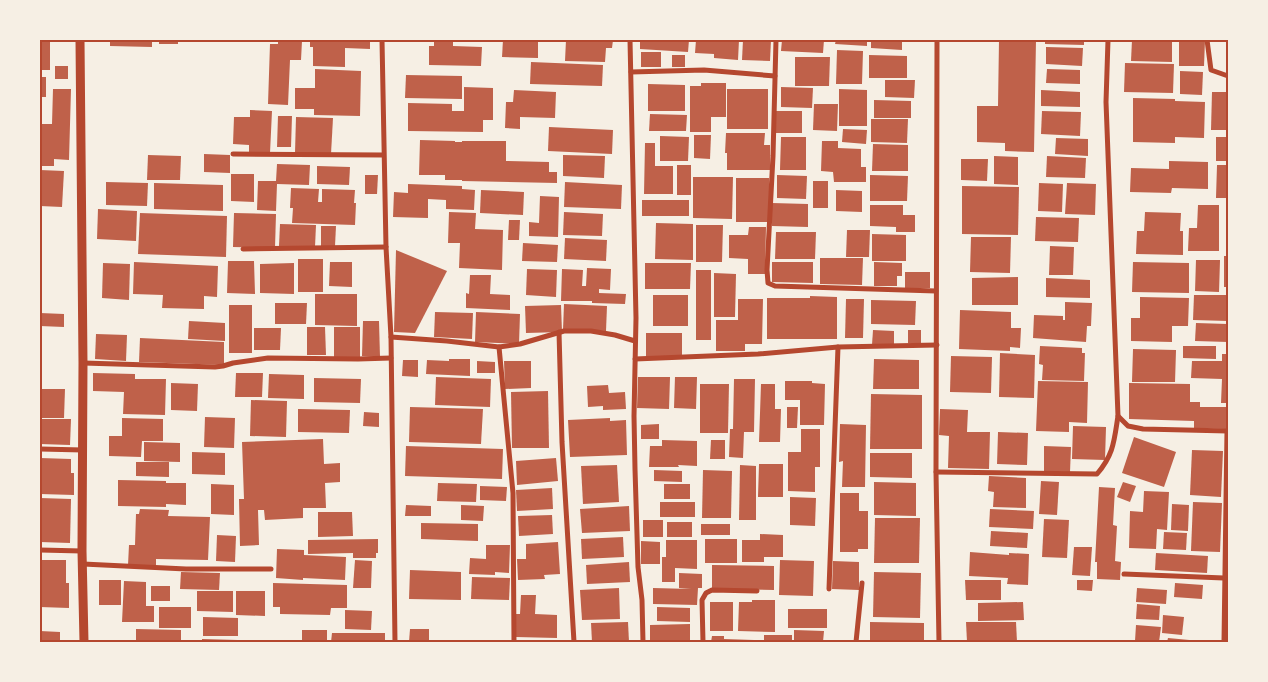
<svg xmlns="http://www.w3.org/2000/svg" width="1268" height="682" font-family="Mulish,sans-serif">
<style>
.building{fill:#bf614a}
.lines{fill:none;stroke-linecap:round;stroke-linejoin:round}
.minor{stroke:#b5482f;stroke-width:5}
.tertiary{stroke:#b5482f;stroke-width:9}
.neatline{fill:none;stroke:#b5482f;stroke-width:2}
</style>
<rect width="100%" height="100%" fill="#f6efe4"/>
<!-- building -->
<g class="building">
<rect x="40" y="40" width="10" height="30"/>
<path d="M110,40h42v7l-42,-1z"/>
<rect x="159" y="40" width="19" height="4"/>
<path d="M278,40l24,1 -1,19h-11l-2,45 -20,-1 2,-60h8z"/>
<path d="M310,40h60v9l-25,-1v19l-32,-1v-19h-3z"/>
<path d="M434,40h19v6l29,1 -1,19 -52,-1v-19h5z"/>
<rect x="458" y="40" width="36" height="2"/>
<path d="M503,40h35v18l-36,-1z"/>
<path d="M566,40h47l-1,8h-6l-1,14 -40,-1z"/>
<path d="M640,40h49l-1,12 -48,-3z"/>
<path d="M696,40h43l-1,20 -24,-2v-4l-19,-1z"/>
<path d="M743,40h28l-1,21 -28,-1z"/>
<path d="M782,40h42l-1,13 -42,-2z"/>
<path d="M836,40h31v6l-32,-2z"/>
<path d="M871,40h31v10l-31,-2z"/>
<path d="M999,40h37l-2,112 -29,-1v-8l-28,-1v-36h21z"/>
<path d="M1045,40h39v5l-39,-1z"/>
<path d="M1132,40h40v22l-41,-1z"/>
<path d="M1179,40h26l-1,26h-25z"/>
<path d="M1046,47l37,1 -1,18 -36,-2z"/>
<path d="M837,50l26,1 -1,33h-26z"/>
<rect x="641" y="52" width="20" height="15"/>
<rect x="672" y="55" width="13" height="12"/>
<path d="M869,55l38,1v22h-38z"/>
<path d="M795,57h35l-1,29h-34z"/>
<path d="M531,62l72,3 -1,21 -72,-2z"/>
<path d="M1125,63l49,1 -1,29 -49,-1z"/>
<rect x="55" y="66" width="13" height="13"/>
<path d="M315,69l46,2 -1,45 -46,-1v-6h-19v-21h20z"/>
<path d="M1047,69l33,1v14l-34,-1z"/>
<path d="M1180,71l23,1 -1,23 -22,-1z"/>
<path d="M406,75l56,1v23l-57,-1z"/>
<rect x="40" y="77" width="6" height="20"/>
<path d="M885,80h30l-1,18 -29,-1z"/>
<path d="M701,83h25v34h-15v15h-21v-46h11z"/>
<path d="M648,84l37,1v26h-37z"/>
<path d="M464,87l29,1v32h-10v12l-75,-1v-28l44,1v7h12z"/>
<path d="M781,87l32,1 -1,20 -31,-1z"/>
<path d="M53,89h18l-2,71 -15,-1v7h-14v-42h12z"/>
<rect x="727" y="89" width="41" height="40"/>
<path d="M839,89l28,1v36h-28z"/>
<path d="M514,90l42,2 -1,26 -35,-1v12l-15,-1 1,-26h7z"/>
<path d="M1041,90l39,2v15l-39,-1z"/>
<path d="M1212,92h16v38h-17z"/>
<path d="M1133,98l42,1v2l30,1 -1,36 -29,-1v6l-42,-1z"/>
<path d="M874,100l37,1v17h-37z"/>
<path d="M814,104h24l-1,27 -24,-1z"/>
<path d="M250,110l22,1 -2,42 -21,-1v-7l-16,-1 1,-27h16z"/>
<rect x="776" y="111" width="26" height="22"/>
<path d="M1042,111l39,1 -1,24 -39,-2z"/>
<path d="M650,114l37,1 -1,16h-37z"/>
<path d="M278,116h14l-1,31h-14z"/>
<path d="M296,117l37,1 -2,36 -36,-1z"/>
<path d="M871,119h37l-1,24 -36,-1z"/>
<path d="M549,127l64,3 -1,24 -64,-3z"/>
<path d="M843,129l24,1 -1,14 -24,-2z"/>
<path d="M726,133h39l-1,12h6v25h-43v-17h-2z"/>
<path d="M694,135h17l-1,24 -16,-1z"/>
<path d="M660,136l29,1 -1,24h-28z"/>
<path d="M781,137h25v33h-26z"/>
<rect x="1216" y="137" width="12" height="24"/>
<path d="M1056,138l32,1v17l-33,-2z"/>
<path d="M420,140l35,1v1h7v-1h44v20l43,1v10h8v11l-95,-2v-1h-17v-5h-26z"/>
<path d="M822,141h16v7l23,1v18h5v15h-32l-1,-10 -12,-1z"/>
<path d="M645,143h10v23h18v28h-29z"/>
<path d="M873,144l35,1v26h-36z"/>
<path d="M204,154l26,1v18l-26,-1z"/>
<path d="M148,155l33,1 -1,24h-33z"/>
<path d="M563,155l42,1 -1,22 -41,-2z"/>
<path d="M994,156l24,1v28l-24,-1z"/>
<path d="M1047,156l39,2 -1,20 -39,-1z"/>
<path d="M961,159h27l-1,22 -26,-1z"/>
<path d="M1169,161l39,1v27l-36,-1 -1,5 -41,-1 1,-24 38,1z"/>
<path d="M277,164l33,1 -1,20 -32,-1 -1,27 -19,-1 1,-29h18z"/>
<rect x="677" y="165" width="14" height="30"/>
<path d="M1217,165h11v33h-12z"/>
<path d="M317,166l33,1 -1,18 -32,-1z"/>
<path d="M40,170l24,1 -2,36 -22,-1z"/>
<path d="M231,174h23v28l-23,-1z"/>
<path d="M365,175h13l-1,19h-12z"/>
<path d="M777,175l30,1 -1,23 -29,-1z"/>
<path d="M870,175l38,1 -1,25h-37z"/>
<path d="M693,177h40l-1,42 -39,-1z"/>
<rect x="736" y="178" width="33" height="44"/>
<rect x="813" y="181" width="15" height="27"/>
<path d="M106,182l42,1 -1,23 -41,-1z"/>
<path d="M565,182l57,3 -1,24 -57,-2z"/>
<path d="M154,183l69,2v26l-69,-2z"/>
<path d="M1039,183l24,1 -1,28 -24,-1z"/>
<path d="M1067,183l29,1 -1,31 -30,-1z"/>
<path d="M408,184l54,2v3l13,1 -1,20 -28,-1v-9l-18,-1v19l-35,-1 1,-25 14,1z"/>
<path d="M962,186l57,1 -1,48 -56,-1z"/>
<path d="M291,188l28,1 -1,13h4v-13l33,1 -1,13h2l-1,22 -63,-2 1,-15h-3z"/>
<path d="M481,190l43,2 -1,23 -43,-2z"/>
<path d="M836,190l26,1v21l-26,-1z"/>
<path d="M540,196l19,1 -1,40 -29,-1v-14l10,1z"/>
<rect x="642" y="200" width="47" height="16"/>
<path d="M772,203l36,1v23l-36,-1z"/>
<path d="M870,205h33v10h12v17h-19v-5l-26,-1z"/>
<path d="M1198,205h21v46h-31l1,-23h8z"/>
<path d="M98,209l39,2 -1,30 -39,-2z"/>
<path d="M449,212l27,1 -1,16 28,1 -1,40 -43,-2 1,-25h-12z"/>
<path d="M564,212l39,2 -1,22 -39,-1z"/>
<path d="M1145,212l36,1 -1,18h3v24l-47,-1 1,-23h7z"/>
<path d="M140,213l87,3 -1,41 -88,-3z"/>
<path d="M234,213l42,1 -1,34 -42,-1z"/>
<path d="M1036,217l43,1 -1,24 -43,-1z"/>
<path d="M509,220h11l-1,20h-11z"/>
<path d="M656,223l37,1v36l-38,-1z"/>
<path d="M280,224l36,1 -1,22 -36,-1z"/>
<path d="M696,225h27l-1,37h-26z"/>
<path d="M321,226h15l-1,20h-14z"/>
<path d="M749,227h17l-1,47h-17v-15l-19,-1v-23h19z"/>
<path d="M847,230h23l-1,27h-23z"/>
<path d="M776,232h40l-1,27h-40z"/>
<path d="M872,234l34,1v26h-34z"/>
<path d="M971,237h40l-1,36 -40,-1z"/>
<path d="M565,238l42,2 -1,21 -42,-2z"/>
<path d="M523,243l35,2 -1,17 -35,-1z"/>
<path d="M1050,246l24,1 -1,28h-24z"/>
<path d="M396,250l51,21 -32,62 -21,-1z"/>
<rect x="1224" y="256" width="4" height="31"/>
<path d="M820,258h43l-1,27 -42,-1z"/>
<rect x="298" y="259" width="25" height="33"/>
<path d="M1196,260h24l-1,32 -24,-1z"/>
<path d="M228,261h26l1,33 -28,-1z"/>
<path d="M134,262l84,4 -1,31 -13,-1v13l-42,-1 1,-13 -30,-1z"/>
<path d="M330,262h22v25l-23,-1z"/>
<path d="M772,262h41v21l-41,-1z"/>
<path d="M874,262l28,1v13h-5v10h-23z"/>
<path d="M1133,262l56,1v30l-57,-1z"/>
<path d="M103,263l27,1 -1,36 -27,-2z"/>
<path d="M294,263v31l-34,-1v-29z"/>
<path d="M645,263h46l-1,26h-45z"/>
<path d="M587,268l24,1 -1,21 -11,-1v4l27,1 -1,10 -33,-1v-2h-31l1,-32 21,1 -1,16h4z"/>
<path d="M527,269l30,1 -1,27 -30,-2z"/>
<rect x="696" y="270" width="15" height="70"/>
<rect x="905" y="272" width="25" height="16"/>
<path d="M714,273l22,1 -1,43h-21z"/>
<path d="M470,275h21l-1,19 20,1v15l-44,-2v-15l3,1z"/>
<path d="M1018,277v28h-46v-27z"/>
<path d="M1046,278l44,2v18l-44,-1z"/>
<path d="M315,294h42v32l-42,-1z"/>
<rect x="653" y="295" width="35" height="31"/>
<path d="M1194,295h34v26l-35,-1z"/>
<path d="M810,296l27,1v42h-70v-41h43z"/>
<path d="M1140,297l49,1 -1,28h-16v16l-41,-1v-23h9z"/>
<path d="M738,299h25l-1,45h-17v7h-29v-31h22z"/>
<path d="M846,299h18l-1,39h-18z"/>
<path d="M871,300l45,1 -1,24 -44,-1z"/>
<path d="M1065,302l27,1 -1,23h-4l-1,16 -53,-4 1,-23 29,1v4h2z"/>
<path d="M275,303h32l-1,21h-31z"/>
<path d="M564,304l43,2 -1,25 -43,-1z"/>
<rect x="229" y="305" width="23" height="48"/>
<path d="M561,305l1,27 -36,1 -1,-27z"/>
<path d="M960,310l51,2v16h10l-1,20 -10,-1v4l-51,-2z"/>
<path d="M435,312l38,1 -1,26 -38,-2z"/>
<path d="M476,312l44,2 -1,30 -44,-2z"/>
<path d="M40,313l24,1v13l-24,-1z"/>
<path d="M189,321l36,2v18l-37,-2z"/>
<path d="M363,321h16l1,36 -18,-1z"/>
<path d="M1196,323l32,1v18l-33,-1z"/>
<path d="M307,327h18l1,28h-19z"/>
<rect x="334" y="327" width="26" height="30"/>
<path d="M254,328h27l-1,22h-26z"/>
<path d="M873,330l21,1v14h-22z"/>
<rect x="908" y="330" width="13" height="13"/>
<path d="M646,333h36v24l-36,-1z"/>
<path d="M96,334l31,1 -1,26 -31,-2z"/>
<path d="M140,338l84,4v23l-85,-3z"/>
<path d="M1040,346l42,2v5h3l-1,28 -42,-1 1,-15 -4,-1z"/>
<path d="M1183,346h33v13l-33,-1z"/>
<path d="M1133,349l43,1 -1,32h-43z"/>
<path d="M1000,353l35,2 -1,43 -35,-1z"/>
<path d="M1222,354h6v49h-7l1,-24 -31,-1 1,-17h30z"/>
<path d="M951,356l41,1 -1,36 -41,-1z"/>
<path d="M449,359h21v17l-44,-2 1,-14 22,1z"/>
<path d="M874,359l45,1v29h-46z"/>
<path d="M403,360h15v17l-16,-1z"/>
<path d="M477,361l18,1v11h-18z"/>
<path d="M504,361h27v27l-26,1z"/>
<path d="M93,373l42,1v5h31l-1,36 -42,-1 1,-22 -31,-1z"/>
<path d="M236,373h27l-1,24h-27z"/>
<path d="M269,374l35,1v24l-36,-1z"/>
<path d="M436,377l55,2 -1,28 -55,-2z"/>
<path d="M638,377h32l-1,32 -32,-1z"/>
<path d="M675,377h22l-1,32 -22,-1z"/>
<path d="M314,378l47,1 -1,24 -46,-1z"/>
<path d="M734,379h21l-1,53h-10l-1,26 -14,-1 1,-28h3z"/>
<path d="M785,381h27v2l13,1 -1,41h-24v-25h-15z"/>
<path d="M1038,381l50,1 -1,41 -18,-1v10l-33,-1z"/>
<path d="M171,383l27,1 -1,27 -26,-1z"/>
<path d="M1129,383l61,1v18h10v5h28l-1,22 -33,-1v-7l-65,-2z"/>
<path d="M700,384h29l-1,49h-28z"/>
<path d="M761,384h14v25h6l-1,33h-21z"/>
<path d="M608,385l1,8 16,-1 1,17 -23,1v-4l-15,1 -1,-21z"/>
<path d="M40,389h25l-1,29h-24z"/>
<path d="M548,391l1,57h-37l-1,-56z"/>
<path d="M871,394l51,1v54h-52z"/>
<path d="M251,400l36,1 -1,36 -36,-1z"/>
<path d="M410,407l73,2 -2,35 -72,-2z"/>
<path d="M787,407h11l-1,21h-10z"/>
<path d="M298,409l52,1 -1,23 -51,-1z"/>
<path d="M940,409l28,1 -1,22h23l-1,37 -41,-1 1,-32 -10,-1z"/>
<path d="M364,412l15,1v14l-16,-1z"/>
<path d="M205,417l30,1 -1,30 -30,-1z"/>
<path d="M122,418l41,1v22h-21l-1,16 -32,-1v-20h13z"/>
<path d="M610,418v3l16,-1 1,35 -57,2 -2,-37z"/>
<path d="M40,419h31l-1,26 -30,-1z"/>
<path d="M659,424v15h-18v-14z"/>
<path d="M840,424l26,1 -1,62h-23l1,-26 -4,1z"/>
<path d="M1073,426l33,1 -1,33 -33,-1z"/>
<path d="M801,429h19v38h-5v25l-27,-1v-39h13z"/>
<path d="M998,432l30,1 -1,32 -30,-1z"/>
<path d="M1134,437l42,15 -12,35 -42,-14z"/>
<path d="M323,439l1,25 16,-1v19l-15,1 1,25h-23v10l-38,2 -1,-10h-6l1,35 -19,1 -1,-47h5l-2,-57z"/>
<path d="M662,440l35,1v25l-19,-1 1,2h-30l1,-21h12z"/>
<path d="M711,440h14v19h-15z"/>
<path d="M144,442l36,1v19l-36,-1z"/>
<path d="M406,446l97,3 -1,30 -97,-3z"/>
<path d="M1044,446l27,1 -1,25 -26,-1z"/>
<path d="M1192,450l31,1 -2,46 -31,-2z"/>
<path d="M192,452l33,1v22l-33,-1z"/>
<path d="M870,453h42v25l-42,-1z"/>
<path d="M40,458l31,1v14h3v22l-34,-1z"/>
<path d="M556,458l2,23 -41,4 -1,-24z"/>
<path d="M136,462h33v15l-33,-1z"/>
<path d="M759,464h24v33h-25z"/>
<path d="M617,465l2,37 -36,2 -2,-38z"/>
<path d="M740,465l16,1v54h-17z"/>
<path d="M654,470l28,1v11l-28,-1z"/>
<path d="M703,470l29,1 -1,47h-29z"/>
<path d="M989,476l37,2v30l-33,-1 1,-15 -6,-1z"/>
<path d="M118,480l48,1v2h20v22l-20,-1v3l-48,-1z"/>
<path d="M1041,481l18,1 -2,33 -18,-1z"/>
<path d="M874,482l42,1v33l-42,-1z"/>
<path d="M1123,482l13,4 -6,16 -13,-5z"/>
<path d="M438,483l39,1 -1,18 -39,-1z"/>
<path d="M211,484l23,1v30l-23,-1z"/>
<rect x="664" y="484" width="26" height="15"/>
<path d="M480,486l27,1 -1,14 -26,-1z"/>
<path d="M1099,487l16,1 -2,37 4,1 -2,35 6,1 -1,18 -23,-1v-17h-2z"/>
<path d="M552,488l1,21 -36,2 -1,-21z"/>
<path d="M1144,491l25,1 -2,38 -10,-1 -1,20 -27,-1 1,-37 13,1z"/>
<path d="M840,493h19v18h9v38h-10v3h-18z"/>
<path d="M790,497l26,1 -1,28 -25,-1z"/>
<path d="M40,498l31,1 -1,44 -30,-1z"/>
<rect x="660" y="502" width="35" height="15"/>
<path d="M1193,502l29,1 -2,49 -29,-1z"/>
<path d="M1172,504l17,1 -1,26 -17,-1z"/>
<path d="M406,505l25,1v10h-26z"/>
<path d="M461,505l23,1 -1,15 -22,-1z"/>
<path d="M629,506l1,25 -48,2 -2,-24z"/>
<path d="M140,509l29,1 -1,6 42,1 -2,43 -52,-1v7l-28,-1 1,-20h6l1,-31h3z"/>
<path d="M990,509l44,2 -1,18 -44,-2z"/>
<path d="M318,512h34l1,24 -35,1z"/>
<path d="M552,515l1,19 -34,2 -1,-20z"/>
<path d="M875,518h45l-1,45h-45z"/>
<path d="M1044,519l25,1 -2,38 -25,-1z"/>
<rect x="643" y="520" width="20" height="17"/>
<rect x="667" y="522" width="25" height="15"/>
<path d="M421,523l57,1v17l-57,-2z"/>
<rect x="701" y="524" width="29" height="11"/>
<path d="M991,531l37,2 -1,15 -37,-2z"/>
<path d="M1164,532l23,1 -1,17 -23,-1z"/>
<path d="M760,534l23,1v22h-19v5h-22v-22h18z"/>
<path d="M217,535l19,1 -1,26 -19,-1z"/>
<path d="M623,537l1,20 -42,2 -1,-20z"/>
<path d="M378,539v14h-2v5h-23v-5l-45,1v-14z"/>
<rect x="705" y="539" width="32" height="24"/>
<path d="M666,540h31v29l-22,-1v14h-13v-25h4z"/>
<path d="M641,541l19,1v22h-19z"/>
<path d="M558,542l2,32 -16,1 1,4 -27,1 -1,-21h9v-15z"/>
<path d="M486,545h24l-1,28 -14,-1v3l-26,-1 1,-16 16,1z"/>
<path d="M1074,547h18l-2,29 -18,-1z"/>
<path d="M277,549l27,1v5l42,2 -1,23 -42,-2v2l-27,-2z"/>
<path d="M970,552l39,3v-2l20,1 -1,31 -21,-1 1,-6 -39,-2z"/>
<path d="M1156,553l52,3 -1,17 -52,-3z"/>
<path d="M40,560h26v23h3v25l-29,-1z"/>
<path d="M355,560l17,1 -1,27h-18z"/>
<path d="M780,560l34,1 -1,35 -34,-1z"/>
<path d="M833,561l26,1v28l-27,-1z"/>
<path d="M629,562l1,20 -43,2 -1,-19z"/>
<path d="M712,565l62,1v24l-62,-1z"/>
<path d="M410,570l51,2v28l-52,-1z"/>
<path d="M181,572l39,1 -1,17 -39,-1z"/>
<path d="M874,572l47,1 -1,45 -47,-1z"/>
<path d="M679,573l23,1v14h-4l-1,17 -44,-1v-16l38,1 -12,-1z"/>
<path d="M472,577l38,1 -1,22 -38,-1z"/>
<rect x="99" y="580" width="22" height="25"/>
<path d="M965,580h36v20h-35z"/>
<path d="M1077,580h16l-1,11 -15,-1z"/>
<path d="M124,581l22,1v24h8v16h-32z"/>
<path d="M273,583l74,2v23h-16l-1,7 -50,-1v-7h-7z"/>
<path d="M1175,583l28,2 -1,14 -28,-2z"/>
<rect x="151" y="586" width="19" height="15"/>
<path d="M619,588l1,31 -38,1 -2,-30z"/>
<path d="M1137,588l30,2 -1,14 -30,-2z"/>
<path d="M197,591h36v21l-36,-1z"/>
<path d="M236,591h29v25l-29,-1z"/>
<path d="M521,595h15l-1,19 22,1v23l-41,-1v-23h4z"/>
<path d="M752,600h23v32l-37,-1 1,-29h13z"/>
<rect x="710" y="602" width="23" height="29"/>
<path d="M1023,602l1,18 -46,1v-18z"/>
<path d="M1137,604l23,2 -1,14 -23,-1z"/>
<rect x="159" y="607" width="32" height="21"/>
<path d="M657,607l33,1v14l-33,-1z"/>
<rect x="788" y="609" width="39" height="19"/>
<path d="M345,610l27,1 -1,19 -26,-1z"/>
<path d="M1163,615l21,2 -2,18 -20,-2z"/>
<path d="M203,617l35,1v18h-35z"/>
<path d="M628,622l1,20h-37l-1,-19z"/>
<path d="M870,622l54,1v19h-54z"/>
<path d="M966,622h50l1,20h-50z"/>
<path d="M690,624v18h-40v-17z"/>
<path d="M1136,625l25,2 -2,15 -24,-1z"/>
<path d="M136,629l45,1v12h-45z"/>
<path d="M410,629h19v13h-20z"/>
<rect x="302" y="630" width="25" height="12"/>
<path d="M794,630l30,1 -1,11h-29z"/>
<path d="M40,631l20,1v10h-20z"/>
<path d="M332,633h53v9h-54z"/>
<rect x="764" y="635" width="28" height="7"/>
<path d="M712,636h12v3l30,1v2h-43z"/>
<path d="M1168,638l32,3v1h-33z"/>
<path d="M202,639l36,1v2h-36z"/>
<rect x="1023" y="640" width="20" height="2"/>
</g>
<g class="lines">
<!-- minor -->
<g class="minor">
<path d="M382,40l4,207 5,90 4,305"/>
<path d="M630,40l6,278 -2,98 1,53 3,98 4,33 1,42"/>
<path d="M776,40l-3,116 -6,114 1,13 7,3 161,5"/>
<path d="M937,40l-1,432 3,170"/>
<path d="M1207,40l4,30 17,6"/>
<path d="M631,72l73,-2 71,6"/>
<path d="M233,154l150,1"/>
<path d="M243,249l143,-2"/>
<path d="M559,332l3,110 12,200"/>
<path d="M391,337l56,4 52,6 21,-3 44,-13h27l24,4 20,6"/>
<path d="M499,347l14,146 1,149"/>
<path d="M635,359l123,-5 80,-7 99,-2"/>
<path d="M83,363l132,4 8,-1 10,-3 35,-5 90,1 33,-1"/>
<path d="M1118,416l10,10 15,3 85,2"/>
<path d="M40,449l43,1"/>
<path d="M936,472l161,2c17,-20 17,-33 21,-58l-12,-314 2,-62"/>
<path d="M40,550l42,1"/>
<path d="M83,564l103,5h85"/>
<path d="M1124,574l100,4"/>
<path d="M829,589l9,-242"/>
<path d="M703,642l-1,-42 4,-7 6,-3 45,1"/>
<path d="M856,642l6,-59"/>
<path d="M1224,642l3,-211"/>
</g>
<!-- tertiary -->
<path class="tertiary" d="M80,40l3,323 -1,188 2,91"/>
</g>
<!-- border -->
<rect width="1268" height="682" fill="none" stroke="#f6efe4" stroke-width="82"/>
<rect x="41" y="41" width="1186" height="600" class="neatline"/>
</svg>
